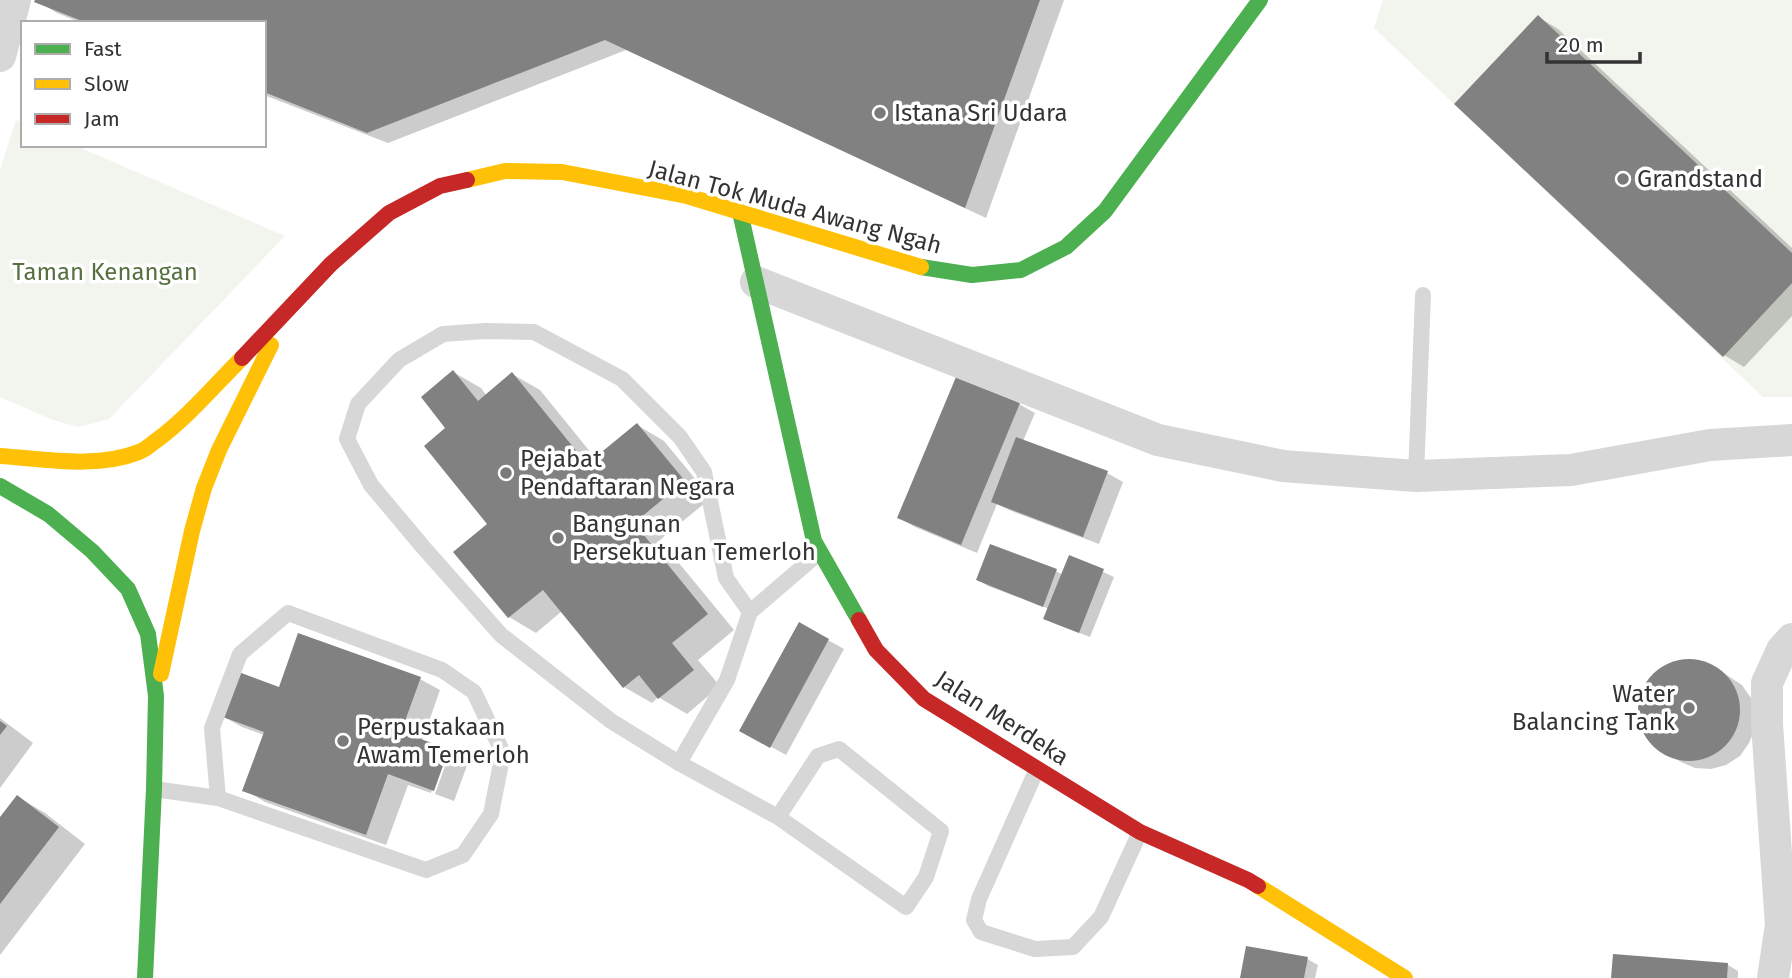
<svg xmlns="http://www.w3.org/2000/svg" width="1792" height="978" font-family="'Fira Sans',sans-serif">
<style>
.green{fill:#f1f5ed}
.shadow{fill:#0003}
.building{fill:#818181}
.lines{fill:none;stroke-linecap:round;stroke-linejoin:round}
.lane{stroke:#d7d7d7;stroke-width:16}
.street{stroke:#d7d7d7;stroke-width:32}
.fast{stroke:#4caf50;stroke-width:16}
.slow{stroke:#ffc107;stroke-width:16}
.jam{stroke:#c62828;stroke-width:16}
.poi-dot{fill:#7a7a7a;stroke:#fff;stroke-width:2.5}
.labels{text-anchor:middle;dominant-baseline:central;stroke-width:7;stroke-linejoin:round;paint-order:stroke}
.poi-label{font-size:24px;fill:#333;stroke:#fff;text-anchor:start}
.street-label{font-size:24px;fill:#333;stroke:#fff}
.park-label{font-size:24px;fill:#56703f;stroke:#fff}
</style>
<rect width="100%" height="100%" fill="#fff"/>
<!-- green -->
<g class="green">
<path d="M1383,0h409v397h-29l-389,-369z"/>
<path d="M16,120l7,3v22h51l211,91 -176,183 -31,8 -25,-7 -53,-23v-227z"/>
</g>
<!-- shadow -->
<g class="shadow">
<path d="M37,0h1027l-78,218 -360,-168 -238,93 -124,-48v-72h-182l-25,-10 -20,-12z"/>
<path d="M1538,17l20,12 234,219v68l-48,51 -20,-12z"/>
<path d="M453,372l28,16 6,8 25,-22 28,16 56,69 41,-34 27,16 47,57 -51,42 74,90 -36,30 22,26 -33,28 -29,-17 -6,6 -28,-16 -62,-76 -26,22 -27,-16 -20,-93 -41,-96z"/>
<path d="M1019,404l16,9 -12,28 84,32 16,9 -24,62 -90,-34 -12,-6 -20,49 -62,-26 -16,-9z"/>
<path d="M1070,557l44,20 -24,60 -34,-13 -11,-6 4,-9 -61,-23 -10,-6 78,-9 7,4z"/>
<path d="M799,624l45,25 -58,106 -29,-16z"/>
<path d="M1684,661l15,1 14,4 29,19 9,13 4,15v16l-6,14 -9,13 -14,9 -15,4 -16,-1 -14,-6 -17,-10 -12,-10 -8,-13 -4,-15 2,-16 6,-14 9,-12 13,-7z"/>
<path d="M420,679l20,11 -18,51 27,11h-3l-15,41 -23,-8 -22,60 -121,-43 -20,-12 19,-55 -22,-8 -20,-11 58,-27z"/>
<path d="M0,718l33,25 -33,45z"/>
<path d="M450,752l18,11 -14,38 -19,-7z"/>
<path d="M18,797l27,16 40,31 -85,111v-135z"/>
<path d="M1307,959l11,6 -3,13h-73z"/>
<path d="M1728,965l10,6v7h-125z"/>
</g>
<!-- building -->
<g class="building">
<path d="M35,0h1005l-75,208 -360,-168 -238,93 -103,-41v-69h-177l-53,-21z"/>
<path d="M1538,15l254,238v30l-69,74 -269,-253z"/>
<path d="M453,370l25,31 34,-29 75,92 50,-41 48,58 -51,42 74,91 -36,29 22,27 -36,29 -19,-24 -16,13 -80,-98 -35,28 -55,-66 34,-28 -63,-78 21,-18 -24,-31z"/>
<path d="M956,377l64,26 -59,142 -64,-27z"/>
<path d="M1016,437l92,34 -25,66 -92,-35z"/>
<path d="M990,544l67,25 -14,38 -67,-27z"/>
<path d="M1069,555l35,14 -25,64 -36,-14z"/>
<path d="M799,622l30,17 -59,109 -31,-17z"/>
<path d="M298,633l123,44 -20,55 48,17 -15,42 -46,-17 -22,61 -124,-44 22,-59 -44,-16 16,-45 43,16z"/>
<circle cx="1689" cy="710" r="51"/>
<path d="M0,721l7,5 -7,9z"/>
<path d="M17,795l42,32 -59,77v-87z"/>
<path d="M1246,946l62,11 -4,21h-64z"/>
<path d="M1613,954l115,9 -1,15h-116z"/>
</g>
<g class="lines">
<!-- lane -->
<g class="lane">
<path d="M1416,476l7,-181"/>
<path d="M750,612l-24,-34 -22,-106 -24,-35 -58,-58 -88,-47 -49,-1 -42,3 -44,26 -41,44 -11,35 24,46 52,62 78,88 110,86 68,42 99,54 128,90 20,-30 15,-46 -102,-82 -21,7 -40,61"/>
<path d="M679,763l48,-83 23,-68 70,-60"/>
<path d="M1037,769l-58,130 -5,21 7,12 54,17 38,-2 28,-30 39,-85"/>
<path d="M154,789l64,9 208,72 37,-15 28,-41 12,-61 -29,-61 -32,-22 -154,-57 -48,41 -28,74 6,70"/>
</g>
<!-- street -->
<g class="street">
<path d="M0,56l15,-56"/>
<path d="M756,282l402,158 125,26 133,10 155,-6 139,-25 82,-5"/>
<path d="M1773,978l8,-53 -14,-201v-41l15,-33 10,-11"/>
</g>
<!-- fast -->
<g class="fast">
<path d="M740,212l74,329 45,79"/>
<path d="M921,267l51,8 49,-5 45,-23 39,-36 155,-211"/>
<path d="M0,486l48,28 44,37 36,38 20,45 8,62 -2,93 -9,189"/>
</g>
<!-- slow -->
<g class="slow">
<path d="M467,180l38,-9 57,1 125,24 234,71"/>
<path d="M0,456c45,3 96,13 139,-4 6,-2 12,-8 18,-12 31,-23 57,-54 85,-82"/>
<path d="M161,674l31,-143 12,-43 15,-38 52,-105"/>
<path d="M1258,886l147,92"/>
</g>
<!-- jam -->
<g class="jam">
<path d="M242,358l89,-94 58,-51 51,-27 27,-6"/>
<path d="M859,620l17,30 48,49 216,133 108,48 10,6"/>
</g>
</g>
<!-- markers -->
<g class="poi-dot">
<circle cx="880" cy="113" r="7"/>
<circle cx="1623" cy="179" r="7"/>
<circle cx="506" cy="473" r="7"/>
<circle cx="558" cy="538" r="7"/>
<circle cx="1689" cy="708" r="7"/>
<circle cx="343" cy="741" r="7"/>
</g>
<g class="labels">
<!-- poi labels -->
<g class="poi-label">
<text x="894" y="113">Istana Sri Udara</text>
<text x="1637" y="179">Grandstand</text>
<text x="520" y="459">Pejabat<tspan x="520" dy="28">Pendaftaran Negara</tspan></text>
<text x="572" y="524">Bangunan<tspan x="572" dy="28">Persekutuan Temerloh</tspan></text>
<text x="1675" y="694" text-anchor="end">Water<tspan x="1675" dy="28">Balancing Tank</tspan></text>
<text x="357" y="727">Perpustakaan<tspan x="357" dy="28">Awam Temerloh</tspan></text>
</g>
<!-- street labels -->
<g class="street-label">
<text transform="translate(795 207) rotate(15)">Jalan Tok Muda Awang Ngah</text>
<text transform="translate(1002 718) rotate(33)">Jalan Merdeka</text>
</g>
<!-- park labels -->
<g class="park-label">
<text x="105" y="272">Taman Kenangan</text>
</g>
</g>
<!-- legend -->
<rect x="21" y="21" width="245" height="126" fill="#ffffff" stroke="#adadad" stroke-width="2"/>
<rect x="35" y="44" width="35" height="10" fill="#4caf50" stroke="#adadad" stroke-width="2"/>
<text x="84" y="56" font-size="21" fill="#333333">Fast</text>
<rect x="35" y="79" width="35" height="10" fill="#ffc107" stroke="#adadad" stroke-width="2"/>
<text x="84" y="91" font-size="21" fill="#333333">Slow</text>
<rect x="35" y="114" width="35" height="10" fill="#c62828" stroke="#adadad" stroke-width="2"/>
<text x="84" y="126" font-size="21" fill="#333333">Jam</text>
<!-- scale -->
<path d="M1547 52v10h93v-10" fill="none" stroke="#333333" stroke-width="3.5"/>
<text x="1558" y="52" font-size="21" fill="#333333" stroke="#ffffff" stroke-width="5" paint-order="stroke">20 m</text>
</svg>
